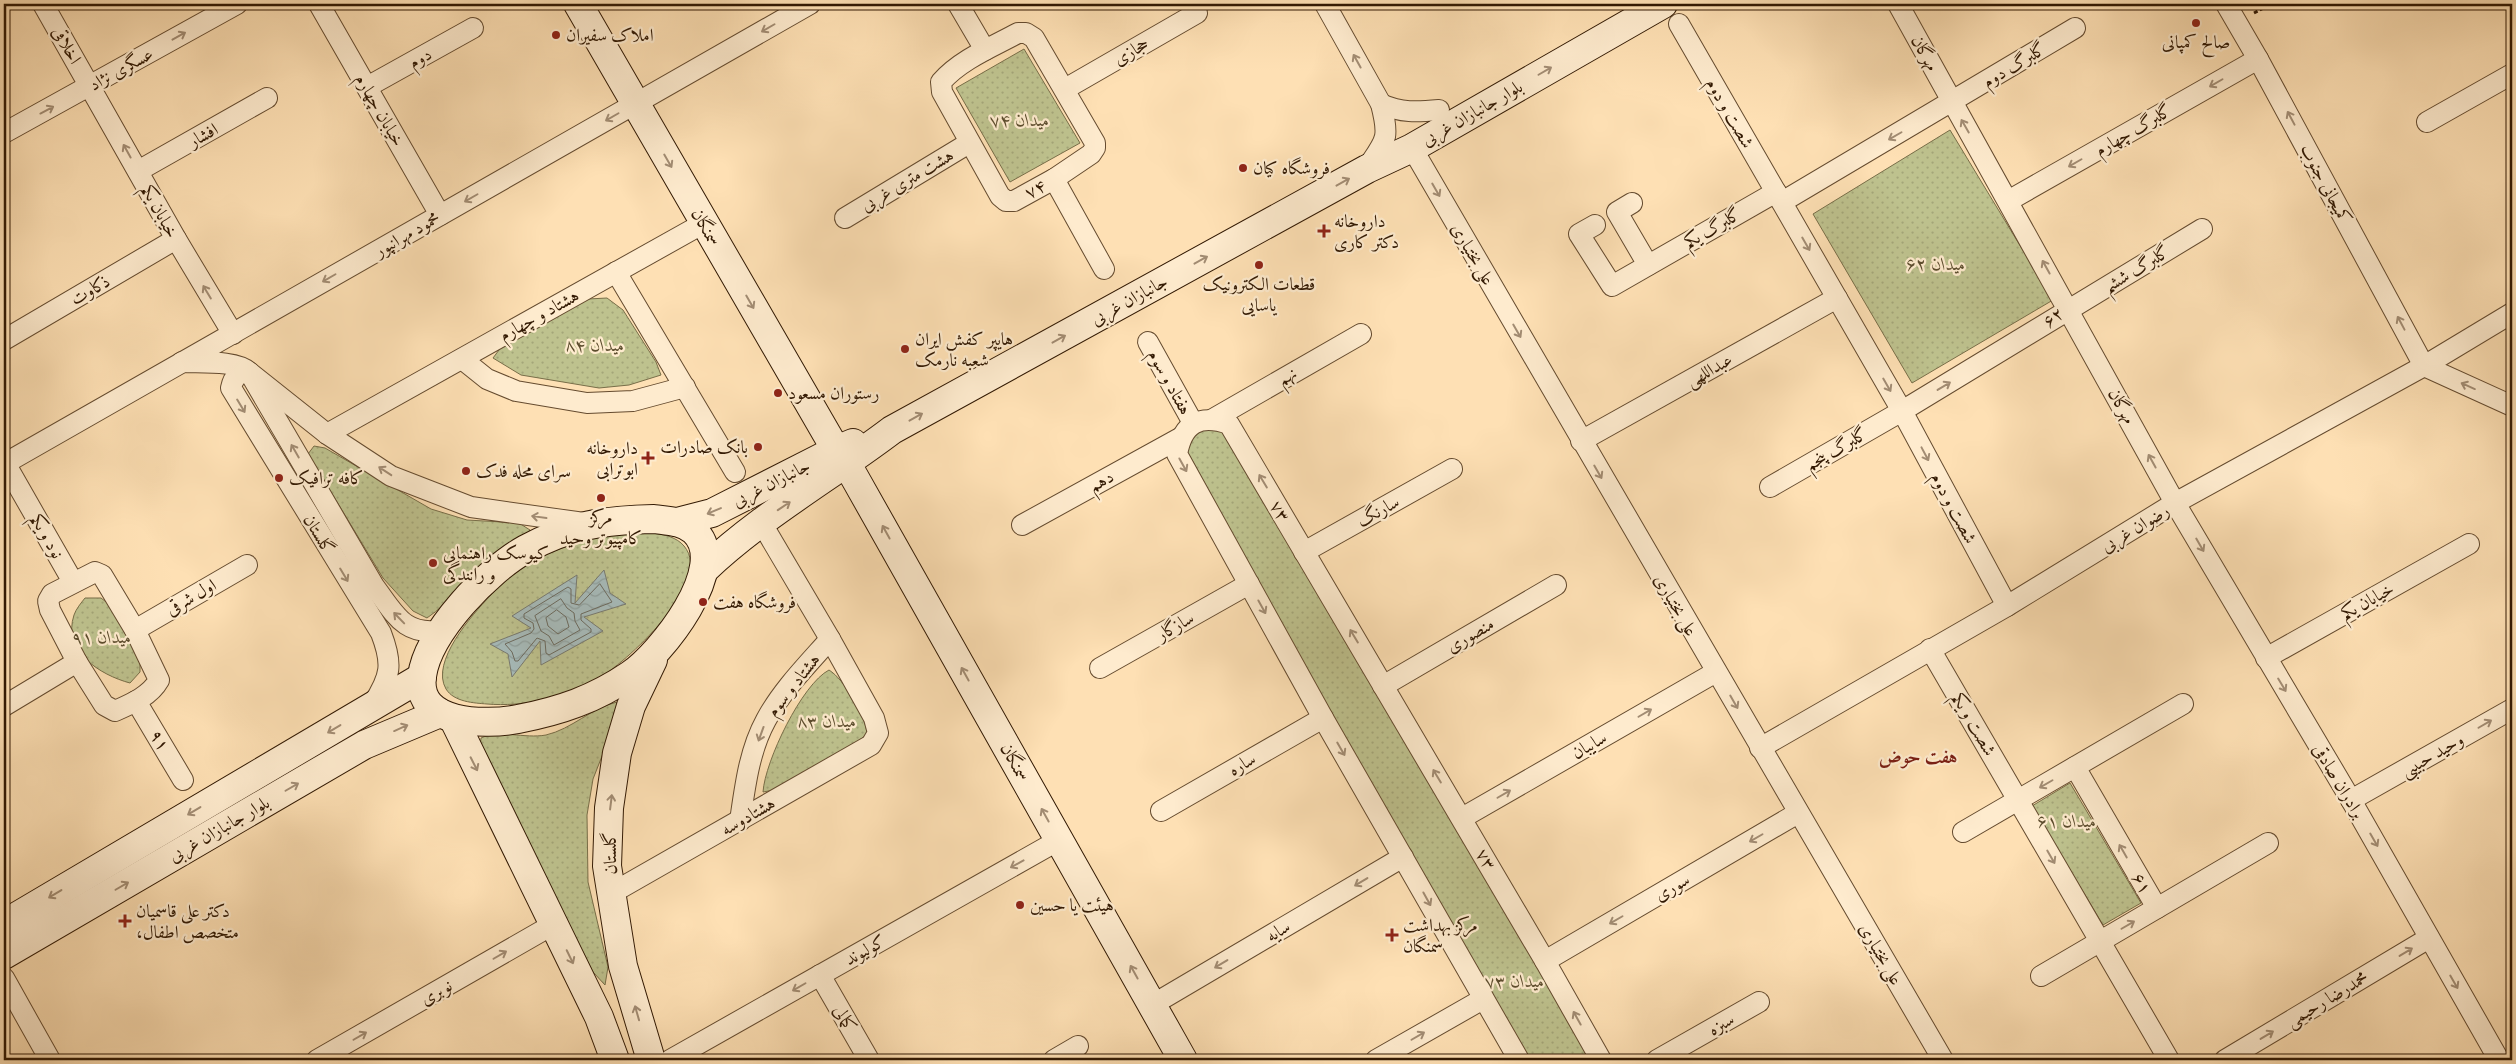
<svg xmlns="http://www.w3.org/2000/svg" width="2516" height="1064" font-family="'IM FELL Great Primer',Amiri,serif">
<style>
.green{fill:url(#green-dots);stroke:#786e48}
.water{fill:url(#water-waves);stroke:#787a70}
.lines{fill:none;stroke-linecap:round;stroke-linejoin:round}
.shore{stroke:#6c6a5e;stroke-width:1}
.street-casing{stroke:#654b2f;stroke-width:22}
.secondary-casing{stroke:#321903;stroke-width:30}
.path{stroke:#321903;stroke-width:3;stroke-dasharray:4 2.5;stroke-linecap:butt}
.street{stroke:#feebce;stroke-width:20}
.secondary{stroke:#feebce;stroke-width:28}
.oneway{stroke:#a28c73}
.poi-dot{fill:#8f2418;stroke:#feebce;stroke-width:2}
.labels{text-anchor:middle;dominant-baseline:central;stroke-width:4.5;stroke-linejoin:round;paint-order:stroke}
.poi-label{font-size:18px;fill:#321903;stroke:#feebce;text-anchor:start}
.street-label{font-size:18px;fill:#321903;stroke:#feebce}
.park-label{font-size:18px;font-style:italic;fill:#5c4c2d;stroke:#feebce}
.neighbourhood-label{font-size:19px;font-weight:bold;fill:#7a1f14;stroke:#feebce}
</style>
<defs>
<pattern id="green-dots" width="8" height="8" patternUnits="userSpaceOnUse" patternTransform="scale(1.25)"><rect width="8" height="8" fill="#bec28e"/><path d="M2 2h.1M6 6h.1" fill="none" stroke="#a4a679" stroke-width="1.8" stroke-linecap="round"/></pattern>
<pattern id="water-waves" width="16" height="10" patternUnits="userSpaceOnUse" patternTransform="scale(1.25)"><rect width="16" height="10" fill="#a6bab9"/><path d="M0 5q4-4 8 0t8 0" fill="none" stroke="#8f9f9d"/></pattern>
</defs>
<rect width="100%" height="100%" fill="#fee0b4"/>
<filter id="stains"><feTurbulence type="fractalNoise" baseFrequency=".004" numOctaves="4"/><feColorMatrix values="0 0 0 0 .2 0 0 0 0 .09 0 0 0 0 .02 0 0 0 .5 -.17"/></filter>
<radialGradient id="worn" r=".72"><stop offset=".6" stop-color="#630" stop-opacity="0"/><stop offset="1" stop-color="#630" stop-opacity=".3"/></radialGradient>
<!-- green -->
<g class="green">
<path d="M1024,49l56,94 -70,39 -54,-94z"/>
<path d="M1950,130l103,170 -141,83 -99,-169z"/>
<path d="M607,298l16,12 33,52 5,13 -32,10 -30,3 -78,-13 -28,-17 9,-12 86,-47z"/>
<path d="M1193,423l36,1 372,636h-82l-339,-622z"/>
<path d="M314,446l11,2 106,61 36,11 52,3 11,7c-11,12 -28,17 -41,28 -23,19 -38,44 -62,60l-14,-7 -30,-33 -75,-124z"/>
<path d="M616,533c19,0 54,-4 68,13 31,36 -59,118 -88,134 -32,18 -73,27 -109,24 -13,-1 -33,-2 -41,-15 -16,-27 26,-74 44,-93 36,-39 75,-52 126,-63z"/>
<path d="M85,598h16l13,10 26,45v19l-10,11c-30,-8 -68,-32 -56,-68 2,-6 7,-12 11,-17z"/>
<path d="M829,670c15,9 37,46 38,64l-11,9 -82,47 -11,2c2,-31 39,-108 66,-122z"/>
<path d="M617,702l2,11 -26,66 -6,36 1,67 20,85 -3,18 -12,-13 -113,-224 1,-10c19,-9 43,1 65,-3 26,-6 45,-27 71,-33z"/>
<path d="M2070,783l71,120 -38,22 -71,-119z"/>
</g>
<!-- water -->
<path class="water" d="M604,570l6,23 16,11 -42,13 19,14 -62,34 -1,-24 -28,36 -4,-23 -18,-10 41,-16 -19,-12 65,-41 -2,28z"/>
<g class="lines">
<!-- shore -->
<g class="shore">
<path d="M600,584l12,18 -31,12v6l10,9v3l-42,23 -3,-2 -1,-12 -8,-3 -19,23h-3l-3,-9 -7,-8 26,-11 3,-4 -1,-6 -9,-5v-4l44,-27 3,2v14l8,2z"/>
<path d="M561,599l6,9 7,5 1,8 5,9 -26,15 -5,-9 -8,-5 -6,-15z"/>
<path d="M557,610l9,7 3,10 -11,7 -10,-8 -2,-8z"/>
</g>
<!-- street casing -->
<g class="street-casing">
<g id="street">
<path d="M43,4l133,235 57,95"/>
<path d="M319,4l121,211"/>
<path d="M958,4l27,46"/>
<path d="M1325,4l56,100c9,35 5,36 -14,64"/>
<path d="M1898,4l277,499 176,297 148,260"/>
<path d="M2226,4l32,55 166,307 88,40"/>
<path d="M1679,24l223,387 105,195"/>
<path d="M1018,33h8l8,5 61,105v5l-4,6 -37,25 -40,22h-8l-6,-5 -58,-104 -1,-10c19,-22 51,-35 77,-49z"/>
<path d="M367,87l106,-59"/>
<path d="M1065,89l132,-76"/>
<path d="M1381,104c20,9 36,8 58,6"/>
<path d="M2427,122l85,-48"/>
<path d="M4,133l233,-129"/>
<path d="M1412,148l531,912"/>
<path d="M138,171l129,-73"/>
<path d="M1054,179l50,90"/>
<path d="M2008,201l250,-142"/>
<path d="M1782,202l293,-174"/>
<path d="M1632,203l-15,9 31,53"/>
<path d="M845,218l124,-75"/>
<path d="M1595,225l-16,9 33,52 164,-94"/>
<path d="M616,272l119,200"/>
<path d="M4,340l172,-101"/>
<path d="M1148,342l45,81"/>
<path d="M462,359l25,20 29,12 71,12 46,-2 52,-14"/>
<path d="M182,362c19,1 54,-2 67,10l125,214c21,28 30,51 69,44"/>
<path d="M1213,419l148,-85"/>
<path d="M327,434l377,-211"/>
<path d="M1581,441l256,-143"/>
<path d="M5,463l68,119"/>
<path d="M4,464l806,-460"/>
<path d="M1770,487l132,-76 300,-182"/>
<path d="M1022,525l158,-87"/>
<path d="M1304,552l148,-83"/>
<path d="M95,572l7,3 33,55 24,50c-9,16 -28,24 -44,31l-11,-6 -27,-43 -27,-52 -2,-9 4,-7z"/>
<path d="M135,630l112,-65"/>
<path d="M1930,649l239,411"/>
<path d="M2266,658l203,-114"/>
<path d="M1100,668l149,-84"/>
<path d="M1383,686l173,-101"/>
<path d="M136,701l47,79"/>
<path d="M373,704c18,-28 20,-40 8,-71l-150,-245c2,-10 7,-16 18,-16l78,62 64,42 80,31 113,16"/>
<path d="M4,706l73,-44"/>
<path d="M1760,748l247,-142 168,-103 249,-137 88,-53"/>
<path d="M2075,767l82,141"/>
<path d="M2351,800l161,-91"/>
<path d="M1161,811l162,-93"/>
<path d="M1462,818l254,-146"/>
<path d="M740,821c5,-34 9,-70 26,-101 16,-30 42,-56 64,-81"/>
<path d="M1963,832l220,-128"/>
<path d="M612,893l259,-148 7,-12 -4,-15 -44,-79 -69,-117"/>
<path d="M1545,961l253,-148"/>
<path d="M820,975l49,85"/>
<path d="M2041,976l227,-133"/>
<path d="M4,978l46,82"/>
<path d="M1152,1005l251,-148"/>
<path d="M317,1060l237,-136"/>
<path d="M670,1060l389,-220"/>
<path d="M1054,1060l24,-14"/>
<path d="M1376,1060l107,-61"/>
<path d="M1519,1060l-196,-342 -146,-264c6,-31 22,-40 52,-30l316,537 56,99"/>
<path d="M1657,1060l102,-58"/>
<path d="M2225,1060l204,-122"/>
</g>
</g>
<!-- secondary casing -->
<g class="secondary-casing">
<g id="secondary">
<path d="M578,4l258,446"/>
<path d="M847,464l336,596"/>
<path d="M654,519c14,2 29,2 40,12 38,35 -34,124 -64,144 -35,24 -70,36 -112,44 -32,6 -103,7 -96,-43 6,-44 66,-106 104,-127 44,-24 79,-29 128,-30z"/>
<path d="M677,522l35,-9 124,-63 17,-7"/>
<path d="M705,569c56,-53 125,-92 187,-139l475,-261 45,-21 251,-144"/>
<path d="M454,720l145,297 16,43"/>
<path d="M4,924l418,-247"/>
<path d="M4,955l360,-210 76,-32"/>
<path d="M651,1060l-28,-94 -16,-100 2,-58 8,-55 14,-47 22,-46"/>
</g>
</g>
<!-- path -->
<path class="path" d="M2254,13l17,-9"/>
<!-- street -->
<use href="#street" class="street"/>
<!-- secondary -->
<use href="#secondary" class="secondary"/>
</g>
<!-- one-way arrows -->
<defs><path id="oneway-shaft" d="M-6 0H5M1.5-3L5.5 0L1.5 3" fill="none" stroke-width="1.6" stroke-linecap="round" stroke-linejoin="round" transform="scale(1.25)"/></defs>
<g class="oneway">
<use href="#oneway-shaft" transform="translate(768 28) rotate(150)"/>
<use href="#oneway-shaft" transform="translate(179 36) rotate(-29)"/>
<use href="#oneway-shaft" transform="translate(1357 61) rotate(-119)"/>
<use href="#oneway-shaft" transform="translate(1545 71) rotate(-30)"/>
<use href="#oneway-shaft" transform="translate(2216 83) rotate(150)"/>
<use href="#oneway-shaft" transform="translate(47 110) rotate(-28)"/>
<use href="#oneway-shaft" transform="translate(612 117) rotate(150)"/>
<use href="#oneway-shaft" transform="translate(2291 118) rotate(-118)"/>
<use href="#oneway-shaft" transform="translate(1965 126) rotate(-120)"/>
<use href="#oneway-shaft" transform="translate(1895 136) rotate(150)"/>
<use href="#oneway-shaft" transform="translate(127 151) rotate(-119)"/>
<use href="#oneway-shaft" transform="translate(668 161) rotate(60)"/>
<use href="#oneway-shaft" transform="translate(2075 163) rotate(150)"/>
<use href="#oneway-shaft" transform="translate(1343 182) rotate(-29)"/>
<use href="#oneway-shaft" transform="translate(1436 190) rotate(60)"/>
<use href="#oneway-shaft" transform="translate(471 198) rotate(150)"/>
<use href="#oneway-shaft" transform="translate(1806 244) rotate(60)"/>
<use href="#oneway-shaft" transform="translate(1201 260) rotate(-29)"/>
<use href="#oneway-shaft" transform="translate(2046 267) rotate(-119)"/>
<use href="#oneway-shaft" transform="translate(329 278) rotate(150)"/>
<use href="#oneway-shaft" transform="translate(207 292) rotate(-121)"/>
<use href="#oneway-shaft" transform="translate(750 302) rotate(60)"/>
<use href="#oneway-shaft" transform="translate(2401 323) rotate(-118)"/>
<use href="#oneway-shaft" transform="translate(1517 331) rotate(60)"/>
<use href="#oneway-shaft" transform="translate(1059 339) rotate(-29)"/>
<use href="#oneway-shaft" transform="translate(1887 385) rotate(60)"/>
<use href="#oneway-shaft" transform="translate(1944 386) rotate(-31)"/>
<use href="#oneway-shaft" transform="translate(2468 386) rotate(-156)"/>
<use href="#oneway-shaft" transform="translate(241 406) rotate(59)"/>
<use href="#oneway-shaft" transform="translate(916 417) rotate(-29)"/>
<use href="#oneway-shaft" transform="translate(295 451) rotate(-120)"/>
<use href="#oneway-shaft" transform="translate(1925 454) rotate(62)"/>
<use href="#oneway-shaft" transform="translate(2152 461) rotate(-119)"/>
<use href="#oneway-shaft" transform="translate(1183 465) rotate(61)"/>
<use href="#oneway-shaft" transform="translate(385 471) rotate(-147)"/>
<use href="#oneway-shaft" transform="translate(1598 472) rotate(60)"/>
<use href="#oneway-shaft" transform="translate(1263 481) rotate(-121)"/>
<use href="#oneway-shaft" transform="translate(784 506) rotate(-34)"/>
<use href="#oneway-shaft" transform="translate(714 511) rotate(157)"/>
<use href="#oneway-shaft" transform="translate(539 517) rotate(-172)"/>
<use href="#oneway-shaft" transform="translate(886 532) rotate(-119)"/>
<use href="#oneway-shaft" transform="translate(2200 545) rotate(60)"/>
<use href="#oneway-shaft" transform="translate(344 575) rotate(59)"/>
<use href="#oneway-shaft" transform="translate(1262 607) rotate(61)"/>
<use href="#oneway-shaft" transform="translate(399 618) rotate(-134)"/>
<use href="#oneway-shaft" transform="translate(1354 636) rotate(-121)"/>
<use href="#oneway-shaft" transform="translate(965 674) rotate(-119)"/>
<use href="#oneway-shaft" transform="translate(2282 685) rotate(59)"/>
<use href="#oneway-shaft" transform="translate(1734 702) rotate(60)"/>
<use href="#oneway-shaft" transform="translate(1645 713) rotate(-30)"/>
<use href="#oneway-shaft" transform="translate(2485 724) rotate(-30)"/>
<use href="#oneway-shaft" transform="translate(401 728) rotate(-24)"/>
<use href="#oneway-shaft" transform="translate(334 729) rotate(149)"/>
<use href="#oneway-shaft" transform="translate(761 734) rotate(110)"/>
<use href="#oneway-shaft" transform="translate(1341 749) rotate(60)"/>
<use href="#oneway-shaft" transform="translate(474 764) rotate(63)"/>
<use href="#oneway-shaft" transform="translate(1437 776) rotate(-121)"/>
<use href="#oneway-shaft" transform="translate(2046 784) rotate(150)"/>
<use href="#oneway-shaft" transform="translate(292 787) rotate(-30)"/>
<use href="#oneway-shaft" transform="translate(1504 794) rotate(-30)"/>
<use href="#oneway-shaft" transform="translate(611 802) rotate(-83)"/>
<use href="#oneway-shaft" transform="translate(194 811) rotate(149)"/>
<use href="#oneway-shaft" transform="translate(1045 815) rotate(-119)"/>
<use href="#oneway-shaft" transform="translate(1756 838) rotate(150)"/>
<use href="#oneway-shaft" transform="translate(2374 840) rotate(60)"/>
<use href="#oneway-shaft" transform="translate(2123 851) rotate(-120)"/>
<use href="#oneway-shaft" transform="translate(2051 857) rotate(60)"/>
<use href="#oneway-shaft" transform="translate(1017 864) rotate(151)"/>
<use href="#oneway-shaft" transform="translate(1361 882) rotate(149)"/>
<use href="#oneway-shaft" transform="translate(122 886) rotate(-30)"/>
<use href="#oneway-shaft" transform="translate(55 894) rotate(149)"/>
<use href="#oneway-shaft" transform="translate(1427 899) rotate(61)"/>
<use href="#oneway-shaft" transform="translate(1616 920) rotate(150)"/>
<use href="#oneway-shaft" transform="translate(2128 925) rotate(-30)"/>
<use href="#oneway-shaft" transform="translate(2406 952) rotate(-31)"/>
<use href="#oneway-shaft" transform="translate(500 955) rotate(-30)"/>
<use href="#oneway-shaft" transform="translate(570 957) rotate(64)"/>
<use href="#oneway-shaft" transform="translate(1221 964) rotate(149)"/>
<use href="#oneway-shaft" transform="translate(1134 972) rotate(-119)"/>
<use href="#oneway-shaft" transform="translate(2454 982) rotate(60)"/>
<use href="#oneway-shaft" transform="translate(799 987) rotate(150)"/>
<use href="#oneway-shaft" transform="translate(637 1013) rotate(-106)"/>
<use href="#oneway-shaft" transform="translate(1577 1018) rotate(-119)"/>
<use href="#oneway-shaft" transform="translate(2267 1035) rotate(-31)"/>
<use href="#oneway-shaft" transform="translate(360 1036) rotate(-30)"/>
<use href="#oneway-shaft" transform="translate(1418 1036) rotate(-30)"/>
</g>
<!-- markers -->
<g class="poi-dot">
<circle cx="2196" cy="23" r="5"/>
<circle cx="556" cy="35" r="5"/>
<circle cx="1243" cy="168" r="5"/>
<path d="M1321.5 223.5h5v5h5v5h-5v5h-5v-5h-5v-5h5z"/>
<circle cx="1259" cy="265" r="5"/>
<circle cx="905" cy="349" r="5"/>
<circle cx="778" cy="393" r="5"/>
<circle cx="758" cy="447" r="5"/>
<path d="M645.5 450.5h5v5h5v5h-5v5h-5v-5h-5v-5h5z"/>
<circle cx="466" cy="471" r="5"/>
<circle cx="279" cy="478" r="5"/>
<circle cx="601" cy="498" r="5"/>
<circle cx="433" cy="563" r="5"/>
<circle cx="703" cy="602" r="5"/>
<circle cx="1020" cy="905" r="5"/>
<path d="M122.5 913.5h5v5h5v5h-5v5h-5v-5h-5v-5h5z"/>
<path d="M1389.5 927.5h5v5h5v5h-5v5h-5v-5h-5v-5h5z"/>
</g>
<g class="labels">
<!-- poi labels -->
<g class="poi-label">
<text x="566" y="35">املاک سفیران</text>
<text x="2196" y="42" text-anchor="middle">صالح کمپانی</text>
<text x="1253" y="168">فروشگاه کیان</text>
<text x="1334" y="221">داروخانه<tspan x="1334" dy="21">دکتر کاری</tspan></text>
<text x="1259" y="284" text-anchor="middle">قطعات الکترونیک<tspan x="1259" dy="21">یاسایی</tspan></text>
<text x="915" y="339">هایپر کفش ایران<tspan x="915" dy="21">شعبه نارمک</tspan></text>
<text x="788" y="393">رستوران مسعود</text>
<text x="748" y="447" text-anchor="end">بانک صادرات</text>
<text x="638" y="448" text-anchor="end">داروخانه<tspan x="638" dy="21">ابوترابی</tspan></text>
<text x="476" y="471">سرای محله فدک</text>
<text x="289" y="478">کافه ترافیک</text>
<text x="601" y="517" text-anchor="middle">مرکز<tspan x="601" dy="21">کامپیوتر وحید</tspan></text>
<text x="443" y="553">کیوسک راهنمایی<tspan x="443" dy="21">و رانندگی</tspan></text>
<text x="713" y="602">فروشگاه هفت</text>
<text x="1030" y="905">هیئت یا حسین</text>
<text x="136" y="911">دکتر علی قاسمیان<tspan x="136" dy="21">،متخصص اطفال</tspan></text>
<text x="1403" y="925">مرکز بهداشت<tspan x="1403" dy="21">سمنگان</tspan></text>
</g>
<!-- street labels -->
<g class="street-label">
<text transform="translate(67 45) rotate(60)">اخلاقی</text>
<text transform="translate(1131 51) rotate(-30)">حجازی</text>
<text transform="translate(1925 53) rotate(61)">مهرگان</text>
<text transform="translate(420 58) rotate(-29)">دوم</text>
<text transform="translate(2014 65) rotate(-31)">گلبرگ دوم</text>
<text transform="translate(121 69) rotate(-29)">عسگری نژاد</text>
<text transform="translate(380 110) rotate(60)">خیابان چهارم</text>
<text transform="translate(1472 113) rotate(-30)">بلوار جانبازان غربی</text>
<text transform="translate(1730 113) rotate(60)">شصت و دوم</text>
<text transform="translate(2133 130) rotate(-30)">گلبرگ چهارم</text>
<text transform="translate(203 135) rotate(-29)">افشار</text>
<text transform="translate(907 180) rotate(-31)">هشت متری غربی</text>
<text transform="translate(2326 184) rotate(62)">کمیجانی جنوب</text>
<text transform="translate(1035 189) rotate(-29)">۷۴</text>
<text transform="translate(160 211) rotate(61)">خیابان یکم</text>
<text transform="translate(706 227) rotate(60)">سمنگان</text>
<text transform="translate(1712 228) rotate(-30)">گلبرگ یکم</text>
<text transform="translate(407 234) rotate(-30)">محمود مهرانپور</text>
<text transform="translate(1473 254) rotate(60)">علی بختیاری</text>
<text transform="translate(2136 269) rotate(-31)">گلبرگ ششم</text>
<text transform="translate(90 290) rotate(-30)">ذکاوت</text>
<text transform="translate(1129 300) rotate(-29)">جانبازان غربی</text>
<text transform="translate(539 315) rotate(-29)">هشتاد و چهارم</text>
<text transform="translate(2053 317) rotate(-37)">۶۲</text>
<text transform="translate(1709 370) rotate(-29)">عبداللهی</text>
<text transform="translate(1287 376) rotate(-30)">نهم</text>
<text transform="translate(1170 382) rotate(61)">هفتاد و سوم</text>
<text transform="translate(2122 406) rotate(61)">مهرگان</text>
<text transform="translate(1836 449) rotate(-30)">گلبرگ پنجم</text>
<text transform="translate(1101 481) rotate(-29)">دهم</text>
<text transform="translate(771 483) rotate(-27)">جانبازان غربی</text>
<text transform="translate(1954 508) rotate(62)">شصت و دوم</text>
<text transform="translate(1280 511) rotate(59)">۷۳</text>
<text transform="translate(1378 511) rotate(-29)">سارنگ</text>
<text transform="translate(2135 528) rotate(-31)">رضوان غربی</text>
<text transform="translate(319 534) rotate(59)">گلستان</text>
<text transform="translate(47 536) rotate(60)">نود و یکم</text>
<text transform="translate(191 597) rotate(-30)">اول شرقی</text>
<text transform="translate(2367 601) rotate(-29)">خیابان یکم</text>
<text transform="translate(1676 605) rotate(60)">علی بختیاری</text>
<text transform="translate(1175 626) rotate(-30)">سازگار</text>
<text transform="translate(1470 635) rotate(-30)">منصوری</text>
<text transform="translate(793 685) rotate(-52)">هشتاد و سوم</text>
<text transform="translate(1974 724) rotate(60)">شصت و یکم</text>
<text transform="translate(160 740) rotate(60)">۹۱</text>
<text transform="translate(1589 745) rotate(-30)">سایبان</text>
<text transform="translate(2432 755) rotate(-30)">وحید حبیبی</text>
<text transform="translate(1015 762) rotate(61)">سمنگان</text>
<text transform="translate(1242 764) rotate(-30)">ساره</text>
<text transform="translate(2339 781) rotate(59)">برادران صادقی</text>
<text transform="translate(748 816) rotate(-30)">هشتادوسه</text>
<text transform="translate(219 829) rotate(-30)">بلوار جانبازان غربی</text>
<text transform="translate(610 853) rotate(-91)">گلستان</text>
<text transform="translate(1486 859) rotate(60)">۷۳</text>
<text transform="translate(2142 883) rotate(60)">۶۱</text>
<text transform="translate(1672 887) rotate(-30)">سوری</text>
<text transform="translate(1278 931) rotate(-31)">سایه</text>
<text transform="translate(865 950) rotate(-29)">کولیوند</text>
<text transform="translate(1881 954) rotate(60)">علی بختیاری</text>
<text transform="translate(436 992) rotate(-30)">نوبری</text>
<text transform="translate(2327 999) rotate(-31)">محمدرضا رحیمی</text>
<text transform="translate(845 1018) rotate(60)">کمالی</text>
<text transform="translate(1721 1024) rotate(-30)">سبزه</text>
</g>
<!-- park labels -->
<g class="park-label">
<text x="1020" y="120">میدان ۷۴</text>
<text x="1936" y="264">میدان ۶۲</text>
<text x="595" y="345">میدان ۸۴</text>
<text x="102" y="637">میدان ۹۱</text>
<text x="827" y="721">میدان ۸۳</text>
<text x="2067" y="821">میدان ۶۱</text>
<text x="1515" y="981">میدان ۷۳</text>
</g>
<!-- neighbourhood labels -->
<g class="neighbourhood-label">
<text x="1918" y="756">هفت حوض</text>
</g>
</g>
<!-- margin -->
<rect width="2516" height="1064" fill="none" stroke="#fee0b4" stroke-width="20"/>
<rect x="5" y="5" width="2506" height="1054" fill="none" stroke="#321903" stroke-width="2.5"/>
<rect x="10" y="10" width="2496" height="1044" fill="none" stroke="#321903"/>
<rect width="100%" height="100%" filter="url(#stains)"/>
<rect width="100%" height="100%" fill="url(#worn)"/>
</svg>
